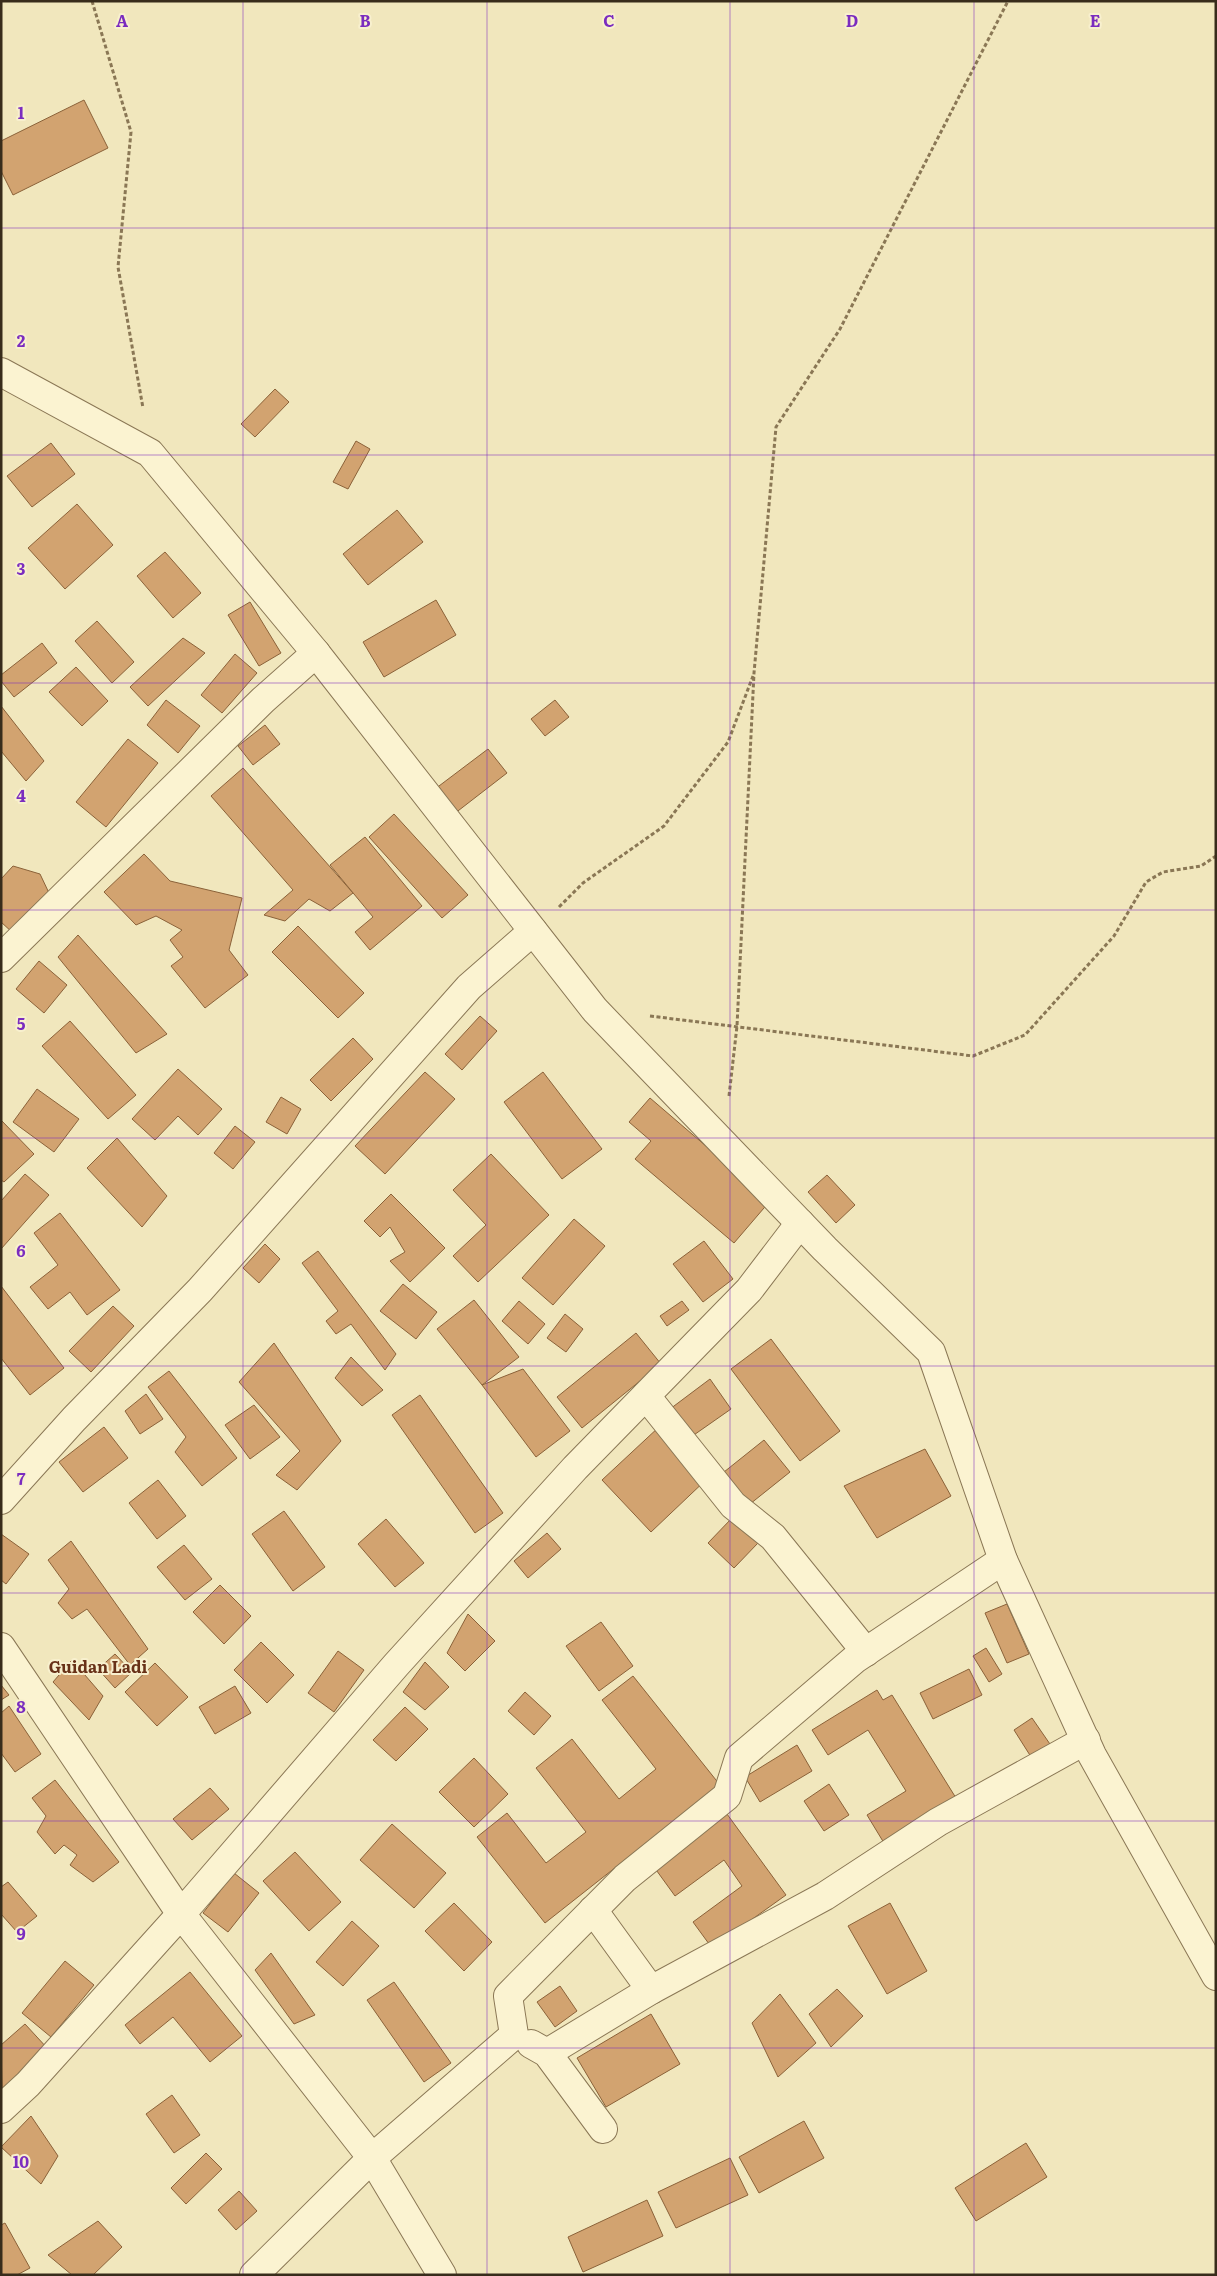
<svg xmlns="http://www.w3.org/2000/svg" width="1217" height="2276" font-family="Literata,serif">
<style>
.building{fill:#d2a370;stroke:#8b6239}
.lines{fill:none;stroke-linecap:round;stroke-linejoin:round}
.minor-casing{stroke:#8a7755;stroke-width:30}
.path{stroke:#8a7755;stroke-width:3;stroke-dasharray:4 2.5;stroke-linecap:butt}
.minor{stroke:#fbf3d1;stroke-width:28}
.grid{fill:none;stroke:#7b2cbf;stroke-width:1;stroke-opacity:0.55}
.labels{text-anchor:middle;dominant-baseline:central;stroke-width:4;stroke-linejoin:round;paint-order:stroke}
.quarter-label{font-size:16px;font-weight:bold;fill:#683117;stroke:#f8f0ce}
.grid-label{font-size:16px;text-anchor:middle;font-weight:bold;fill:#7b2cbf;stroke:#f8f0ce;stroke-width:4;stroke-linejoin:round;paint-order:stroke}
</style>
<rect width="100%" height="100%" fill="#f1e7bd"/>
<!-- building -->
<g class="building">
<path d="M84,100l24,48 -95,47 -12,-24v-30z"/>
<path d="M275,389l14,13 -34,35 -14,-13z"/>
<path d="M356,441l14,8 -22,40 -15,-7z"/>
<path d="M51,443l24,31 -43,33 -25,-31z"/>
<path d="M77,504l36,41 -48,44 -37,-41z"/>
<path d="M397,510l26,32 -55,43 -25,-31z"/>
<path d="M165,552l36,41 -28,25 -36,-42z"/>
<path d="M436,600l20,35 -72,42 -21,-35z"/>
<path d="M250,602l31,51 -22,13 -31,-51z"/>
<path d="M97,621l37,41 -22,21 -37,-42z"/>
<path d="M183,638l22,15 -57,53 -18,-19z"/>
<path d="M42,643l15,20 -43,34 -13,-16v-6z"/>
<path d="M235,654l22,19 -35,40 -21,-18z"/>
<path d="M76,667l32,34 -26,25 -33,-34z"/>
<path d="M166,700l34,26 -22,27 -31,-28z"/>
<path d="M555,700l14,17 -24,19 -14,-17z"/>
<path d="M1,706l43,55 -18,20 -25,-30z"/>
<path d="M265,725l15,19 -27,21 -15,-19z"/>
<path d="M128,739l30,24 -52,64 -30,-25z"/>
<path d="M488,749l19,24 -53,41 -19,-25z"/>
<path d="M243,768l110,125 -23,18 -21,-12 -24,22 -21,-6 29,-25 -82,-94z"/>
<path d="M394,814l74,81 -26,23 -73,-81z"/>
<path d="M365,837l57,69 -52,44 -15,-18 18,-15 -43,-52z"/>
<path d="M144,854l26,27 72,17 -13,52 19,25 -43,33 -34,-42 12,-9 -13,-17 12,-10 -26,-14 -20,9 -32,-33z"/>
<path d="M13,866l27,8 9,19 -36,40 -12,-11v-43z"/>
<path d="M298,926l66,67 -26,25 -66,-66z"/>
<path d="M78,935l89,99 -31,19 -78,-96z"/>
<path d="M39,961l28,24 -23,28 -28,-24z"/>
<path d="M480,1016l17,15 -35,39 -17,-16z"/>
<path d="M70,1021l66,74 -28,24 -66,-73z"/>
<path d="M353,1038l20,21 -42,42 -21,-21z"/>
<path d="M178,1069l44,40 -24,26 -20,-19 -23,24 -23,-21z"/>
<path d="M425,1072l30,27 -70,75 -30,-28z"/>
<path d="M543,1072l59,77 -40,30 -58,-77z"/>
<path d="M37,1089l42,30 -25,33 -41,-30z"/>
<path d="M281,1097l20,12 -14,25 -21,-12z"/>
<path d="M650,1098l120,103 -36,42 -99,-84 16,-18 -22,-19z"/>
<path d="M1,1120l33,34 -30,28 -3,-2z"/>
<path d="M235,1126l20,16 -22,27 -19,-16z"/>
<path d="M117,1138l50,58 -25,31 -55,-59z"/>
<path d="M491,1154l58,61 -71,67 -25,-26 33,-31 -33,-35z"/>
<path d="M25,1174l24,21 -48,54v-48z"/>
<path d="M827,1175l28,30 -19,18 -28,-31z"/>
<path d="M391,1194l54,54 -35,34 -20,-21 15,-9 -15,-25 -10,10 -16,-16z"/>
<path d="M60,1213l60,77 -33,25 -17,-23 -22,17 -18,-22 28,-22 -24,-32z"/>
<path d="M574,1219l31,27 -52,59 -31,-27z"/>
<path d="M704,1241l29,38 -30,23 -30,-38z"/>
<path d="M265,1244l15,15 -21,24 -16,-15z"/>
<path d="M318,1251l78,103 -11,16 -34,-46 -15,10 -10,-13 12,-10 -36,-48z"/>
<path d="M403,1284l34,28 -21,27 -36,-28z"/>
<path d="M1,1286l63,82 -34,27 -29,-37z"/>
<path d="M474,1300l45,57 -37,28 -45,-56z"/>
<path d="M519,1301l26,23 -17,20 -26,-23z"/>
<path d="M682,1301l7,9 -22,16 -7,-10z"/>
<path d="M113,1306l21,20 -43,46 -22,-21z"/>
<path d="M565,1314l18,15 -17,23 -19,-14z"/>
<path d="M636,1333l25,31 -79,64 -25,-31z"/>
<path d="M771,1339l69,92 -40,30 -69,-92z"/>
<path d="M274,1343l67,98 -44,49 -21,-15 24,-24 -61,-69z"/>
<path d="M351,1357l32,33 -21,16 -27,-28z"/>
<path d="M523,1369l47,62 -34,26 -54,-72z"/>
<path d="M169,1371l68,87 -35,28 -27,-34 11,-15 -38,-50z"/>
<path d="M710,1379l21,30 -40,28 -21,-28z"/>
<path d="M146,1394l17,25 -23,15 -15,-23z"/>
<path d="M420,1395l83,118 -28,20 -83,-118z"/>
<path d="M254,1405l26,32 -30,22 -25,-34z"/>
<path d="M660,1426l49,51 -58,55 -49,-52z"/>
<path d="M104,1427l24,31 -45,34 -24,-30z"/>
<path d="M764,1440l26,32 -45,36 -26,-32z"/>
<path d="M925,1449l26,47 -74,42 -33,-52z"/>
<path d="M158,1480l28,36 -29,23 -28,-36z"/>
<path d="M284,1511l41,56 -32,24 -41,-57z"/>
<path d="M732,1518l26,25 -24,25 -26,-25z"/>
<path d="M386,1519l38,44 -29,24 -37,-43z"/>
<path d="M547,1533l14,16 -33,29 -14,-17z"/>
<path d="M1,1534l28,20 -23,30 -5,-4z"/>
<path d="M71,1541l77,108 -18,16 -43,-56 -15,10 -14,-16 11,-14 -21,-29z"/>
<path d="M184,1545l28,34 -27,21 -28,-33z"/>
<path d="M220,1585l31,31 -27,28 -31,-32z"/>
<path d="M1007,1604l22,50 -22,9 -22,-50z"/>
<path d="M468,1614l27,27 -30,30 -18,-18z"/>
<path d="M601,1622l32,44 -34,25 -33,-45z"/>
<path d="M261,1642l33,33 -27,28 -33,-33z"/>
<path d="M986,1648l16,26 -13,8 -16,-26z"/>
<path d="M338,1651l26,19 -30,42 -26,-19z"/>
<path d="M115,1654l17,18 -17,16 -17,-19z"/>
<path d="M72,1660l31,36 -14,24 -36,-38z"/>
<path d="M425,1662l24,25 -24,23 -22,-18z"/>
<path d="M155,1663l33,34 -31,29 -32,-34z"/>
<path d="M969,1669l13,26 -49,24 -13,-26z"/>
<path d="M633,1676l87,109 -175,138 -68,-86 30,-24 39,50 40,-31 -50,-64 36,-29 47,60 37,-30 -54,-69z"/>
<path d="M1,1685l8,10 -8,5z"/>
<path d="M235,1686l16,27 -36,21 -16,-27z"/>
<path d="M877,1690l6,10 9,-5 64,103 -72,45 -17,-28 39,-24 -38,-61 -40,25 -16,-25z"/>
<path d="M525,1692l26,24 -17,19 -26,-24z"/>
<path d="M9,1706l32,48 -26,18 -14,-19v-40z"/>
<path d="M405,1707l23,22 -32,32 -23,-21z"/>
<path d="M1032,1718l20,29 -19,13 -19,-30z"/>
<path d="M797,1745l15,26 -52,31 -15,-25z"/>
<path d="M474,1758l34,36 -34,33 -35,-35z"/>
<path d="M55,1780l64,82 -26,20 -23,-17 7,-10 -13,-10 -9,9 -18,-22 9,-16 -14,-18z"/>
<path d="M829,1784l20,31 -25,16 -20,-30z"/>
<path d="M210,1788l19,21 -37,31 -19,-21z"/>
<path d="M727,1814l59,81 -74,53 -19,-26 49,-36 -18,-26 -49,36 -21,-29z"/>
<path d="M392,1824l54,49 -32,35 -54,-48z"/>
<path d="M295,1852l46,50 -32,29 -46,-50z"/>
<path d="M234,1873l25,20 -31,39 -25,-19z"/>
<path d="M8,1882l29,34 -20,16 -16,-18v-27z"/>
<path d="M454,1903l38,39 -28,29 -39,-40z"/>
<path d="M890,1903l37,68 -40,23 -39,-68z"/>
<path d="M352,1921l27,25 -36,40 -27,-24z"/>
<path d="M271,1953l44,62 -21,9 -39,-54z"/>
<path d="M65,1961l29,24 -43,52 -29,-24z"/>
<path d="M190,1972l52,64 -32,26 -37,-45 -33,27 -15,-19z"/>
<path d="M394,1982l57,81 -27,19 -57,-82z"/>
<path d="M560,1986l17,25 -22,16 -18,-25z"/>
<path d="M837,1989l26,27 -32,31 -22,-33z"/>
<path d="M780,1994l36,49 -38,34 -26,-54z"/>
<path d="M651,2014l29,50 -74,43 -29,-49z"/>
<path d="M25,2024l23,25 -46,41 -1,-45z"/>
<path d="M172,2095l28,40 -26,18 -28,-39z"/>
<path d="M31,2116l27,40 -17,28 -40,-37z"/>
<path d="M804,2121l20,37 -65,35 -20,-36z"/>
<path d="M1026,2143l21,34 -71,44 -21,-33z"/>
<path d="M206,2153l16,16 -36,35 -15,-16z"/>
<path d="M730,2158l18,37 -72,33 -18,-36z"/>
<path d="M239,2191l18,20 -21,19 -18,-20z"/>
<path d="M647,2200l16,36 -80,36 -15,-35z"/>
<path d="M98,2221l24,26 -29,28h-21l-24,-20z"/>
<path d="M5,2223l25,45 -13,7h-16v-50z"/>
</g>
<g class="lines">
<!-- minor casing -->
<g class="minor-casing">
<g id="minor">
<path d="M1,372l149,81 166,200 279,357 230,239 106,103 72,208 89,195 124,221"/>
<path d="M1,958l262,-258 53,-47"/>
<path d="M646,1396l87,109 40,32 93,115"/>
<path d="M1,1500l73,-81 126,-129 269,-303 64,-56"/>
<path d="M1,1647l180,267 215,-249 179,-197 174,-178 51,-67"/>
<path d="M593,1910l58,80"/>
<path d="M531,2044l16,9 56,76"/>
<path d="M547,2053l104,-63 174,-94 113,-74 148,-82"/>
<path d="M1,2109l27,-25 153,-170 191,244 70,117"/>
<path d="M254,2275l118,-117 142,-123 -6,-39 117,-118 102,-82 12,-38 116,-99 148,-99"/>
</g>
</g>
<!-- path -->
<g class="path">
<path d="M92,1l39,131 -13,135 25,141"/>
<path d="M559,907l24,-24 81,-57 64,-84 25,-66"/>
<path d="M650,1016l323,40 52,-21 89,-99 32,-54 17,-10 38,-6 15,-10"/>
<path d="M729,1096l8,-70 17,-353 22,-246 64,-98 168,-328"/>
</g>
<!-- minor -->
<use href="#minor" class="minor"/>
</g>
<!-- grid -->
<path class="grid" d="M243,1v2274M487,1v2274M730,1v2274M974,1v2274M1,228h1215M1,455h1215M1,683h1215M1,910h1215M1,1138h1215M1,1366h1215M1,1593h1215M1,1821h1215M1,2048h1215"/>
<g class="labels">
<!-- quarter labels -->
<g class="quarter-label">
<text x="98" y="1666">Guidan Ladi</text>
</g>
</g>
<g class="grid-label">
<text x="122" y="27">A</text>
<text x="365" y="27">B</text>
<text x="609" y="27">C</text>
<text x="852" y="27">D</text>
<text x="1095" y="27">E</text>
<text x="21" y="119">1</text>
<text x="21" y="347">2</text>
<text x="21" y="575">3</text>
<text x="21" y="802">4</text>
<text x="21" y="1030">5</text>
<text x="21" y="1257">6</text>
<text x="21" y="1485">7</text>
<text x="21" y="1713">8</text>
<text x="21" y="1940">9</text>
<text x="21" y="2168">10</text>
</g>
<!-- border -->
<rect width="1217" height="2276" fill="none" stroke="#382c1b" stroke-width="5"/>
</svg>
